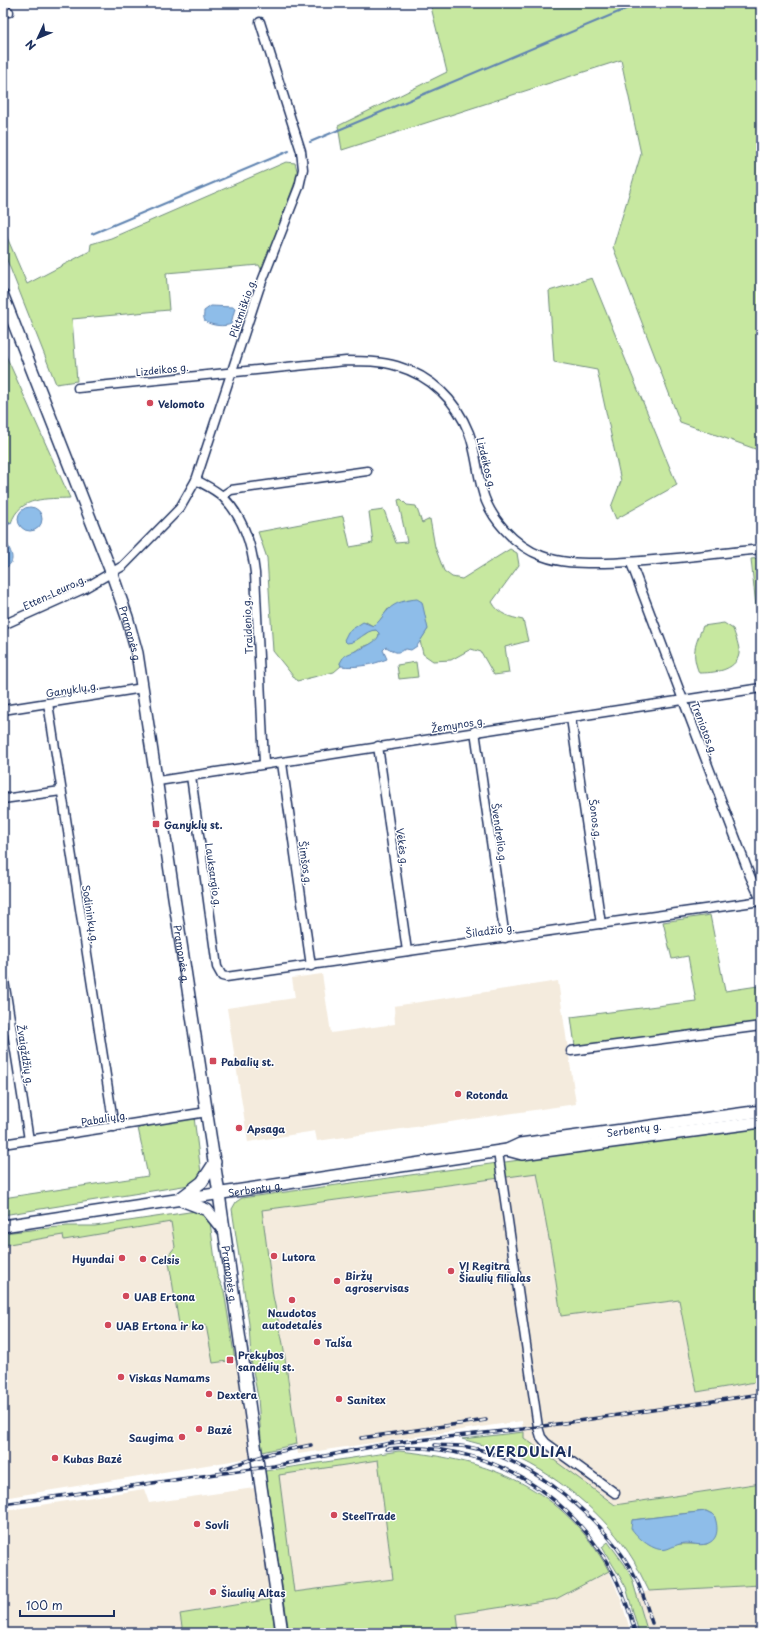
<svg xmlns="http://www.w3.org/2000/svg" width="764" height="1636" font-family="'Playpen Sans',sans-serif">
<style>
.built{fill:#f4ebdd}
.green{fill:#c7e8a0;stroke:#718c7f;fill-rule:evenodd}
.water{fill:#8ebde9;stroke:#6084b1}
.lines{fill:none;stroke-linecap:round;stroke-linejoin:round}
.stream{stroke:#6084b1;stroke-width:2}
.minor-casing{stroke:#1b2f5e;stroke-width:11}
.major-casing{stroke:#1b2f5e;stroke-width:14}
.minor{stroke:#fff;stroke-width:8}
.major{stroke:#fff;stroke-width:11}
.rail-casing{stroke:#1b2f5e;stroke-width:3.5}
.rail{stroke:#fff;stroke-width:2;stroke-dasharray:6;stroke-linecap:butt}
.poi-dot{fill:#d1495b;stroke:#fff;stroke-width:1.5}
.labels{text-anchor:middle;dominant-baseline:central;stroke-width:3;stroke-linejoin:round;paint-order:stroke}
.street-label{font-size:10px;fill:#1b2f5e;stroke:#fff}
.poi-label{font-size:10px;font-weight:bold;fill:#1b2f5e;stroke:#fff;text-anchor:start}
.district-label{font-size:14px;font-weight:bold;letter-spacing:1px;fill:#1b2f5e;stroke:#fff}
</style>
<rect width="100%" height="100%" fill="#fff"/>
<filter id="ink" filterUnits="userSpaceOnUse"><feTurbulence type="fractalNoise" baseFrequency=".025" numOctaves="2"/><feDisplacementMap in="SourceGraphic" scale="8" xChannelSelector="R" yChannelSelector="G"/><feConvolveMatrix kernelMatrix="1 2 1 2 8 2 1 2 1" color-interpolation-filters="sRGB"/></filter>
<g filter="url(#ink)">
<!-- built -->
<g class="built">
<path d="M322,974l9,59 64,-9 -1,-18 164,-25 18,123 -259,37 -2,-10 -67,11 -21,-134 68,-10 -3,-20z"/>
<path d="M537,1173l15,82 9,61 118,-16 18,92 64,-11v102l-146,22 -91,-67 -2,-17 -224,33 -15,-110 -10,-48 -11,-86z"/>
<path d="M186,1212l24,10 7,53 7,16 17,101 9,66 -247,40v-265l65,-7h27z"/>
<path d="M378,1460l15,119 -99,13 -15,-117z"/>
<path d="M254,1488l17,111 -91,15 3,19h-180v-122l141,-22 5,14z"/>
<path d="M609,1571l12,29 10,33h-172l-2,-19 99,-15z"/>
<path d="M761,1585v48h-113l-11,-39 12,-3z"/>
</g>
<!-- green -->
<g class="green">
<path d="M430,3h331v448l-81,-29 -67,-175 28,-93 -20,-94 -279,90 -4,-24 109,-54z"/>
<path d="M286,162l9,1 3,11 -36,97 -3,-6 -93,8 3,37 -97,9 5,62 -21,3 -53,-134v-22l24,56 63,-33 1,-7 20,-6z"/>
<path d="M592,278l85,207 -61,34 -5,-12 10,-26 -24,-111 -43,-8 -5,-71z"/>
<path d="M3,349l67,149c-23,1 -50,-2 -59,25l-8,2z"/>
<path d="M401,499l6,6 9,1 6,17 8,-4 5,28 9,24 8,6 10,2 48,-30 7,4 2,12 -27,37c7,13 18,15 31,18l5,21 -23,6 4,26 -15,2 -13,-23 -10,-3 -20,11 -18,1 -10,-7 -3,-13 8,-12 -40,-20 -10,14 -5,3 -7,-4 -2,13 6,-5h6l3,3c1,12 -13,11 -21,16 -6,4 -12,10 -18,14l1,3 -7,6 -37,9 -24,-30 -6,-93 -9,-26 85,-16 7,31 23,-4 -4,-31 15,-2 12,33 11,-1 -9,-42z"/>
<path d="M761,558v57l-4,1 -6,-57z"/>
<path d="M724,623l9,6c2,6 7,18 6,25 -3,17 -26,19 -40,19 -8,-20 -4,-28 4,-47z"/>
<path d="M416,662l2,15 -19,2 -2,-14z"/>
<path d="M710,915l15,76 33,-5 3,7v29l-186,24 -4,-29 125,-16 -8,-45 -16,3 -9,-37z"/>
<path d="M194,1117l7,56 -4,7 -8,5 -186,30v-17l145,-22 -10,-48z"/>
<path d="M761,1127v254l-64,11 -18,-92 -118,16 -9,-61 -15,-82 -275,37 11,86 10,48 14,100 -35,8 -4,-54 -7,-38 -2,-36 -17,-115 4,-7 6,-4z"/>
<path d="M196,1211l11,5 3,6 7,53 7,16 11,69 -22,3 -7,-38 -26,5 -12,-74 7,-9 -4,-25 -107,18 -1,-5 -60,10v-12l65,-7h27z"/>
<path d="M524,1432v6l91,67 146,-22v102l-112,6c-5,-10 -10,-20 -15,-30 -27,-46 -82,-91 -132,-110 -13,-5 -27,-8 -40,-12zM706,1511l8,4v23l-7,6h-31l-44,-24z"/>
<path d="M399,1451c92,9 164,36 210,120l-53,28 -99,15 2,19h-170l-24,-162zM378,1460l15,119 -99,13 -15,-117z"/>
<path d="M608,1542l17,23 7,14 16,54h-9l-13,-46 -24,-40z"/>
<path d="M271,1599l4,34h-92l-3,-19z"/>
</g>
<!-- water -->
<g class="water">
<path d="M211,306l22,1 2,1 -4,16c-6,3 -20,2 -26,-3 -2,-3 -1,-7 -1,-10z"/>
<circle cx="30" cy="519" r="12"/>
<path d="M3,543h4c4,10 9,17 0,24h-4z"/>
<path d="M417,599l5,3 6,27 -11,17 -6,4 -5,-1c-12,5 -8,4 -20,-2l-3,3 4,9c-15,6 -31,9 -46,7l-1,-3 4,-7c9,-5 36,-12 35,-23l-3,-3c-11,0 -18,13 -29,13l-3,-3 4,-8 15,-10 10,4c7,-4 9,-10 15,-16 7,-8 19,-10 29,-11z"/>
<path d="M706,1511l8,4c4,10 6,25 -8,29 -7,2 -14,-1 -21,-1 -8,1 -12,4 -18,6 -13,4 -30,-12 -36,-21l1,-8z"/>
</g>
<g class="lines">
<!-- stream -->
<g class="stream">
<path d="M310,142l330,-139"/>
<path d="M92,234l197,-83"/>
<path d="M3,525l8,-2"/>
</g>
<!-- minor casing -->
<g class="minor-casing">
<g id="minor">
<path d="M3,11l6,1"/>
<path d="M78,388l268,-27c17,0 35,0 51,5 34,10 59,34 72,67 7,18 8,38 13,56 7,29 33,57 60,67 21,8 41,7 63,7 52,-1 104,-9 156,-14"/>
<path d="M196,480c9,5 20,10 27,17 20,20 29,48 32,76l9,190"/>
<path d="M222,496l9,-6 136,-19"/>
<path d="M631,563l119,313 11,24"/>
<path d="M3,625l80,-36 40,-23 57,-58 16,-28 63,-191 40,-102 4,-18 -2,-18 -41,-129"/>
<path d="M48,703l66,424"/>
<path d="M3,710l140,-22"/>
<path d="M571,718l30,206"/>
<path d="M475,731l30,207"/>
<path d="M378,746l29,205"/>
<path d="M282,763l29,203"/>
<path d="M191,776l26,191 5,9 4,1 535,-76"/>
<path d="M158,781l603,-93"/>
<path d="M3,799l58,-8"/>
<path d="M3,974l26,166"/>
<path d="M571,1051l190,-25"/>
<path d="M3,1144l204,-32"/>
<path d="M498,1152l40,275 3,10 5,6 69,50"/>
</g>
</g>
<!-- major casing -->
<g class="major-casing">
<g id="major">
<path id="s1" d="M3,296l109,278 15,43 10,36 82,541 63,439"/>
<path d="M507,1150l15,4 239,-32"/>
<path d="M182,1197l20,-15 13,-20"/>
<path d="M181,1200l26,10 17,21"/>
<path id="s2" d="M3,1226l504,-76 13,-6 241,-33"/>
</g>
</g>
<!-- minor -->
<use href="#minor" class="minor"/>
<!-- major -->
<use href="#major" class="major"/>
<!-- rail casing -->
<g class="rail-casing">
<g id="rail">
<path d="M361,1438l125,-18"/>
<path d="M435,1445c10,1 22,0 33,2 63,11 139,73 167,130 8,15 12,30 17,46"/>
<path d="M387,1449c119,-12 222,70 248,184"/>
<path d="M222,1469l50,-16 39,-8"/>
<path d="M3,1504l271,-38 117,-23 132,-14 238,-35"/>
</g>
</g>
<!-- rail -->
<use href="#rail" class="rail"/>
</g>
</g>
<!-- markers -->
<g class="poi-dot">
<circle cx="150" cy="403" r="4"/>
<rect x="152" y="820" width="8" height="8" rx="2"/>
<rect x="209" y="1057" width="8" height="8" rx="2"/>
<circle cx="458" cy="1094" r="4"/>
<circle cx="239" cy="1128" r="4"/>
<circle cx="274" cy="1256" r="4"/>
<circle cx="122" cy="1258" r="4"/>
<circle cx="143" cy="1259" r="4"/>
<circle cx="451" cy="1271" r="4"/>
<circle cx="337" cy="1281" r="4"/>
<circle cx="126" cy="1296" r="4"/>
<circle cx="292" cy="1300" r="4"/>
<circle cx="108" cy="1325" r="4"/>
<circle cx="317" cy="1342" r="4"/>
<rect x="226" y="1356" width="8" height="8" rx="2"/>
<circle cx="121" cy="1377" r="4"/>
<circle cx="209" cy="1394" r="4"/>
<circle cx="339" cy="1399" r="4"/>
<circle cx="199" cy="1429" r="4"/>
<circle cx="182" cy="1437" r="4"/>
<circle cx="55" cy="1458" r="4"/>
<circle cx="334" cy="1515" r="4"/>
<circle cx="197" cy="1524" r="4"/>
<circle cx="213" cy="1592" r="4"/>
</g>
<g class="labels">
<!-- street labels -->
<g class="street-label">
<text transform="translate(242 308) rotate(-71)">Piktmiškio g.</text>
<text transform="translate(162 369) rotate(-6)">Lizdeikos g.</text>
<text transform="translate(487 463) rotate(76)">Lizdeikos g.</text>
<text transform="translate(54 592) rotate(-25)">Etten-Leuro g.</text>
<text transform="translate(247 626) rotate(-93)">Traidenio g.</text>
<text stroke="none"><textPath href="#s1" startOffset="362">Pramonės g.</textPath></text>
<text transform="translate(72 689) rotate(-9)">Ganyklų g.</text>
<text transform="translate(458 724) rotate(-9)">Žemynos g.</text>
<text transform="translate(705 728) rotate(69)">Treniotos g.</text>
<text transform="translate(596 819) rotate(82)">Šonos g.</text>
<text transform="translate(500 833) rotate(82)">Švendrelio g.</text>
<text transform="translate(403 847) rotate(82)">Vėkės g.</text>
<text transform="translate(306 863) rotate(82)">Šimšos g.</text>
<text transform="translate(214 875) rotate(82)">Lauksargio g.</text>
<text transform="translate(91 914) rotate(81)">Sodininkų g.</text>
<text transform="translate(490 930) rotate(-8)">Šiladžio g.</text>
<text stroke="none"><textPath href="#s1" startOffset="686">Pramonės g.</textPath></text>
<text transform="translate(26 1055) rotate(81)">Žvaigždžių g.</text>
<text transform="translate(104 1118) rotate(-9)">Pabalių g.</text>
<text stroke="none"><textPath href="#s2" startOffset="639">Serbentų g.</textPath></text>
<text stroke="none"><textPath href="#s2" startOffset="255">Serbentų g.</textPath></text>
<text stroke="none"><textPath href="#s1" startOffset="1010">Pramonės g.</textPath></text>
</g>
<!-- poi labels -->
<g class="poi-label">
<text x="158" y="403">Velomoto</text>
<text x="164" y="824">Ganyklų st.</text>
<text x="221" y="1061">Pabalių st.</text>
<text x="466" y="1094">Rotonda</text>
<text x="247" y="1128">Apsaga</text>
<text x="282" y="1256">Lutora</text>
<text x="114" y="1258" text-anchor="end">Hyundai</text>
<text x="151" y="1259">Celsis</text>
<text x="459" y="1265">VĮ Regitra<tspan x="459" dy="12">Šiaulių filialas</tspan></text>
<text x="345" y="1275">Biržų<tspan x="345" dy="12">agroservisas</tspan></text>
<text x="134" y="1296">UAB Ertona</text>
<text x="292" y="1312" text-anchor="middle">Naudotos<tspan x="292" dy="12">autodetalės</tspan></text>
<text x="116" y="1325">UAB Ertona ir ko</text>
<text x="325" y="1342">Talša</text>
<text x="238" y="1354">Prekybos<tspan x="238" dy="12">sandėlių st.</tspan></text>
<text x="129" y="1377">Viskas Namams</text>
<text x="217" y="1394">Dextera</text>
<text x="347" y="1399">Sanitex</text>
<text x="207" y="1429">Bazė</text>
<text x="174" y="1437" text-anchor="end">Saugima</text>
<text x="63" y="1458">Kubas Bazė</text>
<text x="342" y="1515">SteelTrade</text>
<text x="205" y="1524">Sovli</text>
<text x="221" y="1592">Šiaulių Altas</text>
</g>
<!-- district labels -->
<g class="district-label">
<text x="529" y="1451">VERDULIAI</text>
</g>
</g>
<!-- margin -->
<rect width="764" height="1636" fill="none" stroke="#fff" stroke-width="16"/>
<rect x="8" y="8" width="748" height="1620" fill="none" stroke="#1b2f5e" stroke-width="1.5" filter="url(#ink)"/>
<!-- north arrow -->
<g transform="translate(38 38) rotate(226)" stroke="#ffffff" stroke-width="3" paint-order="stroke">
<path d="M0-3L7 15L0 10L-7 15Z" fill="#1b2f5e"/>
<text y="-6" font-size="11" font-weight="bold" text-anchor="middle" fill="#1b2f5e">N</text>
</g>
<!-- scale -->
<path d="M20 1610v6h94v-6" fill="none" stroke="#1b2f5e" stroke-width="2"/>
<text x="26" y="1610" font-size="12" fill="#1b2f5e" stroke="#ffffff" stroke-width="3" paint-order="stroke">100 m</text>
</svg>
